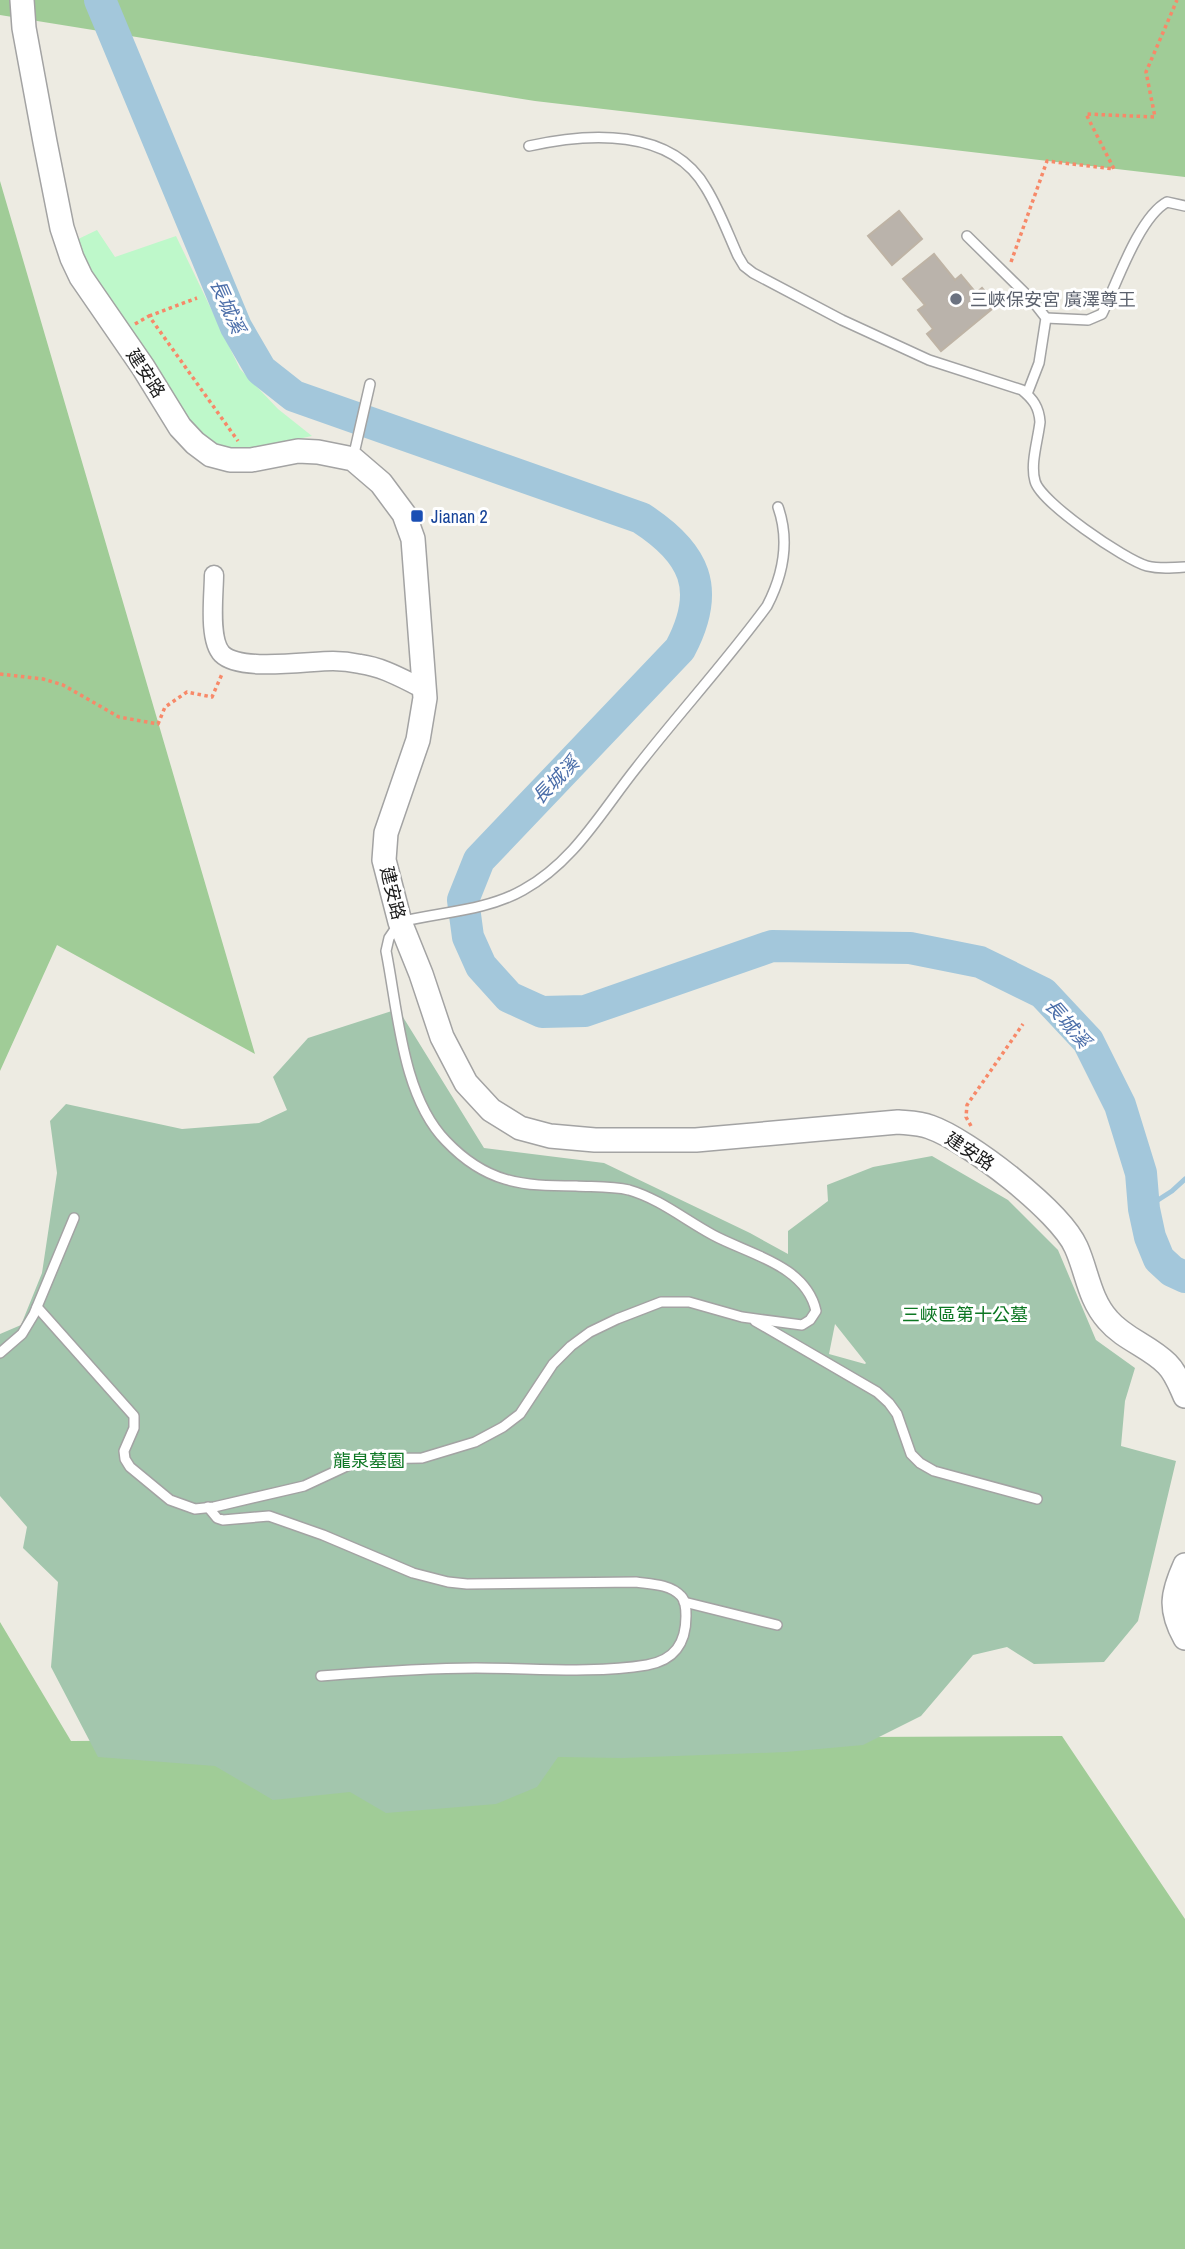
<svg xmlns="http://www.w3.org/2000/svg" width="1185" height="2249" font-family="'Archivo Narrow','Noto Sans TC',sans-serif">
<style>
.forest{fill:#a0cc97}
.cemetery{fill:#a3c6ad;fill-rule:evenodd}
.park{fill:#bef8ca}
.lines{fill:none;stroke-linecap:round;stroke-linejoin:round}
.stream{stroke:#a3c7db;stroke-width:5}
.river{stroke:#a3c7db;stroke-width:32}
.building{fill:#bab3ab;stroke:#beb3a5;stroke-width:2}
.service-casing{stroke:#a3a3a3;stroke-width:12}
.minor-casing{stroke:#a3a3a3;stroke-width:21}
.tertiary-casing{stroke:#a3a3a3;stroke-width:26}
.path{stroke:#f78969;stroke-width:3.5;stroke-dasharray:3.5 3.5;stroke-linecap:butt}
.service{stroke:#fff;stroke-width:9}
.minor{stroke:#fff;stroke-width:18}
.tertiary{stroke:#fff;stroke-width:23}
.worship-dot{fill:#6b7280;stroke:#fff;stroke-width:2.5}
.transit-dot{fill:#1a4fb4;stroke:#fff;stroke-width:2.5}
.labels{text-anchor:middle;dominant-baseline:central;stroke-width:6;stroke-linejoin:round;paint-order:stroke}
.worship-label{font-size:18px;fill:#5b616d;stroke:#fff;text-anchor:start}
.street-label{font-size:18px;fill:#1c1c1c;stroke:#fff}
.transit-label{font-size:18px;fill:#164399;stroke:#fff;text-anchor:start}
.park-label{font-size:18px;fill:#0d7723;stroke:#fff}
.water-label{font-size:19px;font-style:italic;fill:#4b6ea9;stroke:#fff}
</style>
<rect width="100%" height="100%" fill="#edebe2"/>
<!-- forest -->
<g class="forest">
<path d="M0,0h1185v177l-650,-76 -535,-86z"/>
<path d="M0,181l255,873 -198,-109 -57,126z"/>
<path d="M0,1622l71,119 991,-5 123,183v330h-1185z"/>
</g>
<!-- cemetery -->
<path class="cemetery" d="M398,1009l86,139 120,15 146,70 38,21v-23l40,-30 -1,-16 46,-18 59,-11 76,44 50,50 38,90 39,28 -10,33 -4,45 55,15 -38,160 -34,41 -70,2 -27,-17 -34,8 -52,61 -58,29 -77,7 -164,6 -64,-1 -21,30 -41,17 -110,9 -36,-21 -77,8 -58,-34 -117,-9 -47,-90 7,-85 -35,-34 4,-21 -27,-31v-162l21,-9 21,-52 15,-100 -7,-52 16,-17 116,25 77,-6 28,-13 -14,-33 35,-39zM835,1324l31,39 -1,1 -36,-10z"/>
<!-- park -->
<path class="park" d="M97,230l18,27 61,-21 64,133 38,40 34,27 -75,16 -36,-14 -129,-196z"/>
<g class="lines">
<!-- stream -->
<path class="stream" d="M1144,1209l28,-18 13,-12"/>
<!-- river -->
<path class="river" d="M100,0l136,327 25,43 33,26 347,122c54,35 71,71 39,131l-201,211 -16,40 5,37 13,29 28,31 33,15 43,-1 187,-65 138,2 70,14 63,31 45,48 32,64 21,68 3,36 6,28 9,22 13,12 13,6"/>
</g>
<!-- building -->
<g class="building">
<path d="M899,211l23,28 -30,26 -24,-29z"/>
<path d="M934,254l21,26 6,-5 15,18 6,-5 15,17 -56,46 -14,-17 6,-5 -15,-19 7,-5 -22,-26z"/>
</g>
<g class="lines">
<!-- service casing -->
<g class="service-casing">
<g id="service">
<path d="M529,146c58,-13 142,-19 177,42 13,21 22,46 32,68l6,10 9,7 89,47 87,40 93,30c11,9 17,17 18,32 -2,18 -10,42 -5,59 5,21 90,79 112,85 12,3 25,2 38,1"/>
<path d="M967,236l65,64 14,18 -7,45 -12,31"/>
<path d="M1046,318l42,2 14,-6c14,-29 37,-97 65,-112l18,4"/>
<path d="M353,458l17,-74"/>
<path d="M37,1307l97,109v12l-10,23 1,8 5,8 40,33 25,9 19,-2 90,-21 58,-27 60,-1 53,-16 28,-15 17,-13 33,-50 18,-18 19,-14 27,-13 44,-17h28l53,15 60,8 8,-5 6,-9c-10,-46 -68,-57 -103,-76 -28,-15 -53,-36 -84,-45 -17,-4 -36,-3 -53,-4 -55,0 -90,-3 -130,-45 -44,-45 -48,-130 -60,-190l3,-13 11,-16c40,-10 86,-11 123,-32 51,-28 78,-78 114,-123 42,-54 89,-105 130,-161 16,-31 23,-65 11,-99"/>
<path d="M755,1321l122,71 12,11 8,11 14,40 9,9 14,8 103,28"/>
<path d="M0,1353l22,-19 12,-20 40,-96"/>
<path d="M208,1507l9,11 6,2 46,-4 54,19 90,38 35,9 19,2 169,-2c14,2 34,2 45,14 5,5 5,14 5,20 0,27 -11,44 -39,49 -56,9 -114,3 -171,3 -52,0 -104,4 -155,8"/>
<path d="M684,1602l93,23"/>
</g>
</g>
<!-- minor casing -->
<g class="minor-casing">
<path id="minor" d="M214,575c0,19 -6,65 8,79 18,18 86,7 111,7 9,0 18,1 27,3 23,3 43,15 64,25"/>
</g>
<!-- tertiary casing -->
<g class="tertiary-casing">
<g id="tertiary">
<path d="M22,0l2,28 21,114 17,86 10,30 9,19 62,90 37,60 15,16 16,12 19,5h21l47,-9 20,1 35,7 28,24 23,31 9,25 12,159 -7,42 -32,93 -2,27 16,62 21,52 21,63 24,46 25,27 29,18 30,8 45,4h101l202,-18c11,1 22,1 32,5 38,13 130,84 146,120 11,24 13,52 32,73 16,19 41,26 59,44 9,9 13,21 18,32"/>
<path d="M1185,1565c-13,29 -16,44 0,73"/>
</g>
</g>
<!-- path -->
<g class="path">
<path d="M1011,262l36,-101 67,8 -28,-55 69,3 -9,-45 31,-72"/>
<path d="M149,316l48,-18"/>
<path d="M135,324l14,-8 89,125"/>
<path d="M0,674l43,5 20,6 56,32 39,7 7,-17 22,-15 25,5 10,-23"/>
<path d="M971,1126l-5,-9 1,-12 56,-81"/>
</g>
<!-- service -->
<use href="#service" class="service"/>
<!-- minor -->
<use href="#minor" class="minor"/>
<!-- tertiary -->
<use href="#tertiary" class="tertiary"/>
</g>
<!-- markers -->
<circle class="worship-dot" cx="956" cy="299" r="7"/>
<rect class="transit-dot" x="410" y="509" width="14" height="14" rx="3.5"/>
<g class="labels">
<!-- worship labels -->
<g class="worship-label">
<text x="970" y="299">三峽保安宮 廣澤尊王</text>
</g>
<!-- street labels -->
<g class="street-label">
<text transform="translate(146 373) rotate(57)">建安路</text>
<text transform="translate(393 893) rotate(76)">建安路</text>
<text transform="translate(970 1151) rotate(33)">建安路</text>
</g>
<!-- transit labels -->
<g class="transit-label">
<text x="431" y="516">Jianan 2</text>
</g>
<!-- park labels -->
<g class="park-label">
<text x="965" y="1314">三峽區第十公墓</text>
<text x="369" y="1460">龍泉墓園</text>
</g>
<!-- water labels -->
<g class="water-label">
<text transform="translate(228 306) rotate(66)">長城溪</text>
<text transform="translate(555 780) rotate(-46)">長城溪</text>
<text transform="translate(1068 1023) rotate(49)">長城溪</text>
</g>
</g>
</svg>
